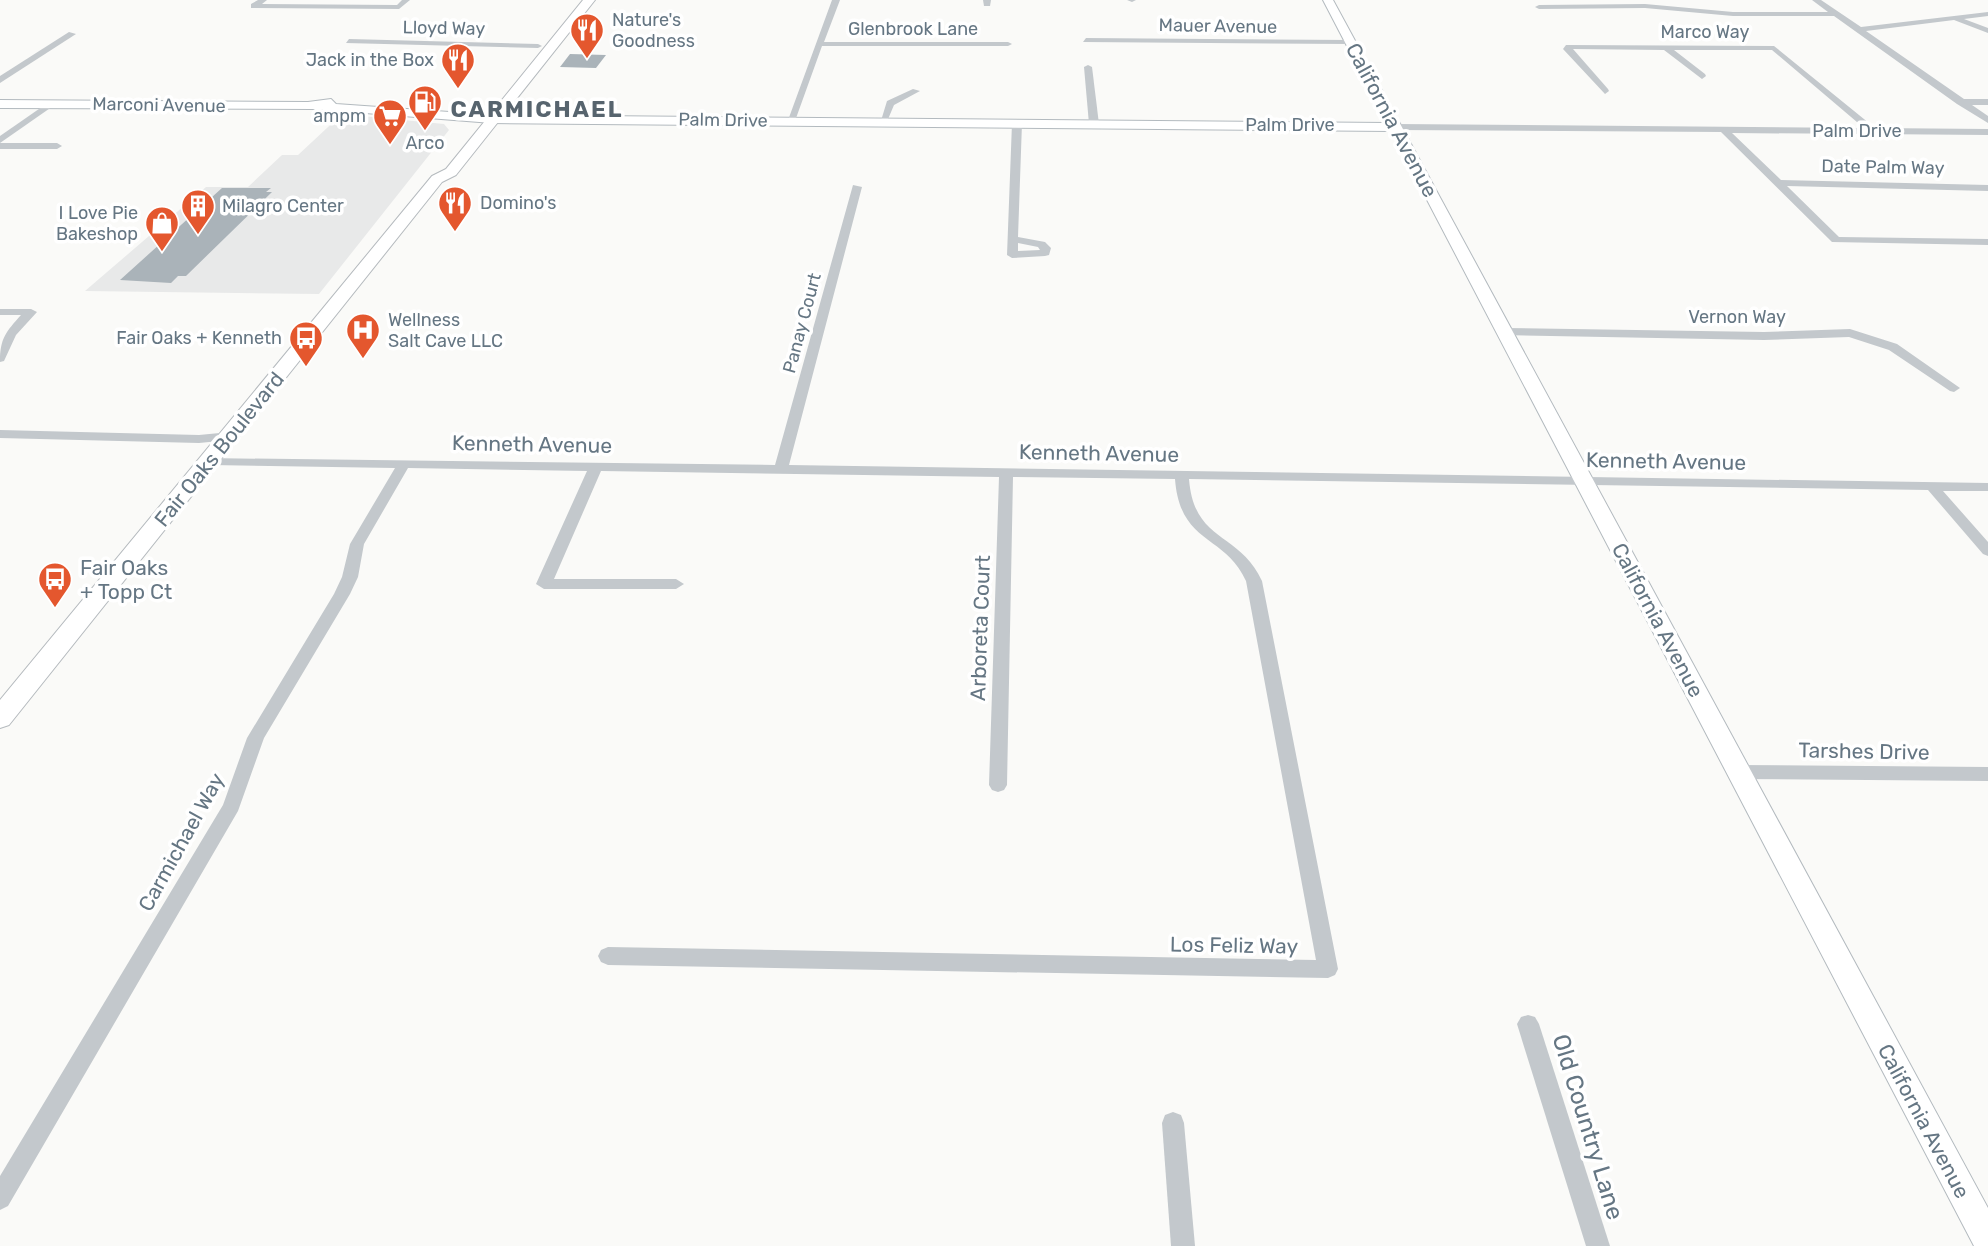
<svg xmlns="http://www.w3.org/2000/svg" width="1988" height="1246" font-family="Rubik,sans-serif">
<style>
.built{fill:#e8e9e9}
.building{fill:#aab3b9}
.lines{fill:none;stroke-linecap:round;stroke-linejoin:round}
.secondary-casing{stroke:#b3babf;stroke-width:2}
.primary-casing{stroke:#b5babe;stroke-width:2}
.street{fill:#c3c8cc;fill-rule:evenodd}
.secondary{fill:#fff;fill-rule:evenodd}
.primary{fill:#fff;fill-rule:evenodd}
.labels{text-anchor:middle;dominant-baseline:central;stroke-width:7;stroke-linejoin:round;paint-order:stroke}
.far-poi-label{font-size:18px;fill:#657683;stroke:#fff;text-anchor:start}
.far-street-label{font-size:18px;fill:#657683;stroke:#fff}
.street-label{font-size:21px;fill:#657683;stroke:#fff}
.poi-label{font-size:21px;fill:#657683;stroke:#fff;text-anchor:start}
.far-district-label{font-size:23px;font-weight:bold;letter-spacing:2px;fill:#57646e;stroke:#fff}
.near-street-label{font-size:24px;fill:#657683;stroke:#fff}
</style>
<rect width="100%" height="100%" fill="#fafaf8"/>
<!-- built -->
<path class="built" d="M342,114l102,10 5,6 -130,164 -234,-3 121,-104h42l34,-32h16z"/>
<!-- building -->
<g class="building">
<path d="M570,54l36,1 -10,13 -36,-1z"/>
<path d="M222,188h49l-5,4h6l-86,84h-8l-7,7 -51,-3z"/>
</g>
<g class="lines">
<!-- secondary casing -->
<g class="secondary-casing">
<path id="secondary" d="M1323,0h10l655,1208v38h-14l-583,-1115 -899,-8 -178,-14 -314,-1v-8l308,2 23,-3 5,5 156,11 895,8z"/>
</g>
<!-- primary casing -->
<g class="primary-casing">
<path id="primary" d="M583,0h12l-139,175 -14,7 -433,543 -9,3v-28l432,-524 14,-7z"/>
</g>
<!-- street -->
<g class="street">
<path d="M258,0h9l-5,4 135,1 5,-5h8l-11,9 -148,-1v-4z"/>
<path d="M832,0h8l-16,42h184l4,2 -4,2h-186l-27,75 -8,2z"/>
<path d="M983,0h8l-1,6h-6z"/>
<path d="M1127,0h9l-4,2z"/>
<path d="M1812,0h9l40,27 127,-15v4l-24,3 24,9v5l-34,-13 -88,11 98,68h24v6h-16l16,11v7l-31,-19 -123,-88h-101l-88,-8 -106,1 -4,-2 4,-2 106,-1 88,8h95z"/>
<path d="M69,32l7,2 -76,49v-7z"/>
<path d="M1086,38l264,2 4,2 -4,2 -267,-2z"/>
<path d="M349,39l189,5 4,2 -4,2 -192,-5z"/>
<path d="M1566,45l208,1 101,82 113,1v6l-256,-2 49,47 207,5v6l-201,-5 52,51 149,2v6l-156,-3 -111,-110 -325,-2 -5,-3 5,-3 468,4 -92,-78h-98l31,24 1,2 -4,3 -38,-29 -91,-1 35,40 1,2 -4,3 -42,-45z"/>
<path d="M1088,65l4,2 7,57 -5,3 -5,-3 -5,-57z"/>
<path d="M913,89l7,2 -26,14 -8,19h-6l7,-23z"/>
<path d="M49,102l7,2 -56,39v-7z"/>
<path d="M1017,120l5,3 -4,114 27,5 6,6 -2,7 -4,1 -33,2 -5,-3 5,-132zM1018,243l20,4 2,3 -22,1z"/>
<path d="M0,143h57l5,3 -5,3h-57z"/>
<path d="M853,185l9,2 -73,278 1199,18v8h-45l45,51v14l-5,-2 -55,-64 -739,-11c5,64 50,52 73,102l76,388 -3,6 -7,3 -720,-13 -7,-3 -3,-6 3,-6 7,-3 708,13 -70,-379c-21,-47 -66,-36 -71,-102l-162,-2 -6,308 -3,5 -6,2 -6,-2 -3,-5 10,-308 -398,-6 -47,108h122l8,5 -8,5h-132l-8,-5 51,-113 -179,-3 -44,76 -6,33 -8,17 -86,144 -26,73 -230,395 -8,4v-34l223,-371 24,-67 87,-144 8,-17 8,-33 45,-76 -185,-3 -7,-4 2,-3 570,7z"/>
<path d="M0,309h31l6,3 -21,23 -12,26 -4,1c0,-24 6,-30 21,-47h-21z"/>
<path d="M1505,328l259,4 86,-3 47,15 63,44 -6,4 -4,-1 -61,-41 -40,-13 -85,3 -263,-5v-6z"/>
<path d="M0,430l199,5 31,-3 7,4 -7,4 -31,3 -199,-5z"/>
<path d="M1738,765l250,2v14l-250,-2 -6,-2 -3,-5 3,-5z"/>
<path d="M1528,1015l7,2 4,7 71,222h-24l-69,-222 4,-7z"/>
<path d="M1173,1112l8,3 3,8 11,123h-24l-9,-123 3,-8z"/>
</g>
<!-- secondary -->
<use href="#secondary" class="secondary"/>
<!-- primary -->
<use href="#primary" class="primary"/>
</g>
<!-- icons -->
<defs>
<g id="restaurant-pin" transform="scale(1.75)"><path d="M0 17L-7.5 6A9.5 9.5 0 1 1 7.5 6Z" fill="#e4572e" stroke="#fff"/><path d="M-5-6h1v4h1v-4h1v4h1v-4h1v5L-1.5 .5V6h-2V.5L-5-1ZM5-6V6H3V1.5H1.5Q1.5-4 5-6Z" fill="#fff"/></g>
<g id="fuel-pin" transform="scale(1.75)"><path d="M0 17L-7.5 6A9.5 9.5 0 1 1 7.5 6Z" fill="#e4572e" stroke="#fff"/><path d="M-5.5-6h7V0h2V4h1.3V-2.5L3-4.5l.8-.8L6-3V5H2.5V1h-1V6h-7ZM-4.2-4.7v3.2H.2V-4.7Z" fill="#fff"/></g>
<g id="supermarket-pin" transform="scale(1.75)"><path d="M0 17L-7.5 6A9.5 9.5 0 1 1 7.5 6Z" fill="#e4572e" stroke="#fff"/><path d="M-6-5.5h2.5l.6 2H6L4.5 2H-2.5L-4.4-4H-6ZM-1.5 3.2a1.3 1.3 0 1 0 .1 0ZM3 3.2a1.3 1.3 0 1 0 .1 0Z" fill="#fff"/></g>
<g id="building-pin" transform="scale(1.75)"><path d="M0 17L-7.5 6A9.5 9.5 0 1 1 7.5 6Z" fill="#e4572e" stroke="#fff"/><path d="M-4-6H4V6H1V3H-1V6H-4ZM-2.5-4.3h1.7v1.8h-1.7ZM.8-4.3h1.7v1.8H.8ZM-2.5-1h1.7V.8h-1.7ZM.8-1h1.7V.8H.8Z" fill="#fff"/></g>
<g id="shop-pin" transform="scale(1.75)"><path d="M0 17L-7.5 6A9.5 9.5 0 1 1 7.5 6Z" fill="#e4572e" stroke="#fff"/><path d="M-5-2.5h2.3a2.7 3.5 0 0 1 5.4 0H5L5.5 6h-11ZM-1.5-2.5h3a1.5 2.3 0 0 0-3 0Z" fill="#fff"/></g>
<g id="hospital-pin" transform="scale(1.75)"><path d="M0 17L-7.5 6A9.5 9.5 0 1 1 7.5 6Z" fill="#e4572e" stroke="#fff"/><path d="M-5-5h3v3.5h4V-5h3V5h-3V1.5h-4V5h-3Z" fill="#fff"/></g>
<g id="bus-pin" transform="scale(1.75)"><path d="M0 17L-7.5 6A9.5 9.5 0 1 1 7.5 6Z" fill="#e4572e" stroke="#fff"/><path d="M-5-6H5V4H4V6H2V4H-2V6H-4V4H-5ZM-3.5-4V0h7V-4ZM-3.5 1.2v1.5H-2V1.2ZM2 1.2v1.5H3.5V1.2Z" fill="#fff"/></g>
</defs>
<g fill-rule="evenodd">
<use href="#restaurant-pin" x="587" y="30"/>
<use href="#restaurant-pin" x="458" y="60"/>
<use href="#fuel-pin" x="425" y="102"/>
<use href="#supermarket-pin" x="390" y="116"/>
<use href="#restaurant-pin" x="455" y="203"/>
<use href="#building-pin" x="198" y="206"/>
<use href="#shop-pin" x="162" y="223"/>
<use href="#hospital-pin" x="363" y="330"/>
<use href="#bus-pin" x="306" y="338"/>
<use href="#bus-pin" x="55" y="579"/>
</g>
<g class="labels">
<!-- far-poi labels -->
<g class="far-poi-label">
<text x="612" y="20">Nature's<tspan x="612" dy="21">Goodness</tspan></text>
<text x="434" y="60" text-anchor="end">Jack in the Box</text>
<text x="366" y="116" text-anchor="end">ampm</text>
<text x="425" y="143" text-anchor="middle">Arco</text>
<text x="480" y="203">Domino's</text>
<text x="222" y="206">Milagro Center</text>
<text x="138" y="213" text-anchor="end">I Love Pie<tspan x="138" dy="21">Bakeshop</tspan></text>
<text x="388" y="320">Wellness<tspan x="388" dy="21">Salt Cave LLC</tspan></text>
<text x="282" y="338" text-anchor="end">Fair Oaks + Kenneth</text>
</g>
<!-- far-street labels -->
<g class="far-street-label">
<text transform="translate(1218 26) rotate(1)">Mauer Avenue</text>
<text transform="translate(444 28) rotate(1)">Lloyd Way</text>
<text x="913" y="29">Glenbrook Lane</text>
<text x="1705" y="32">Marco Way</text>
<text transform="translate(159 105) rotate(1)">Marconi Avenue</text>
<text transform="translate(723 120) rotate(1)">Palm Drive</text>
<text x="1290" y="125">Palm Drive</text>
<text x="1857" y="131">Palm Drive</text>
<text transform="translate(1883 167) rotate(1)">Date Palm Way</text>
<text x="1737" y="317">Vernon Way</text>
<text transform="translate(802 323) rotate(-75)">Panay Court</text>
</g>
<!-- street labels -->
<g class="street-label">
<text transform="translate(1392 120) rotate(62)">California Avenue</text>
<text transform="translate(532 444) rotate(1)">Kenneth Avenue</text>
<text transform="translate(219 449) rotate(-51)">Fair Oaks Boulevard</text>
<text transform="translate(1099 453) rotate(1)">Kenneth Avenue</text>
<text transform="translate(1666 461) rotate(1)">Kenneth Avenue</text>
<text transform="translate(1658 620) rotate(62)">California Avenue</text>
<text transform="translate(980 628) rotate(-88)">Arboreta Court</text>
<text transform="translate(1864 751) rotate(1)">Tarshes Drive</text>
<text transform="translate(181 842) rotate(-61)">Carmichael Way</text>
<text transform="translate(1234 945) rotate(1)">Los Feliz Way</text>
<text transform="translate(1924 1121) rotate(62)">California Avenue</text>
</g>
<!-- poi labels -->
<g class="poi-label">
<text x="80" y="567">Fair Oaks<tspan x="80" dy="24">+ Topp Ct</tspan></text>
</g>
<!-- far-district labels -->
<g class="far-district-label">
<text x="537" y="109">CARMICHAEL</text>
</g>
<!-- near-street labels -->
<g class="near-street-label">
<text transform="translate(1588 1127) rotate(73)">Old Country Lane</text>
</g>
</g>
</svg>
